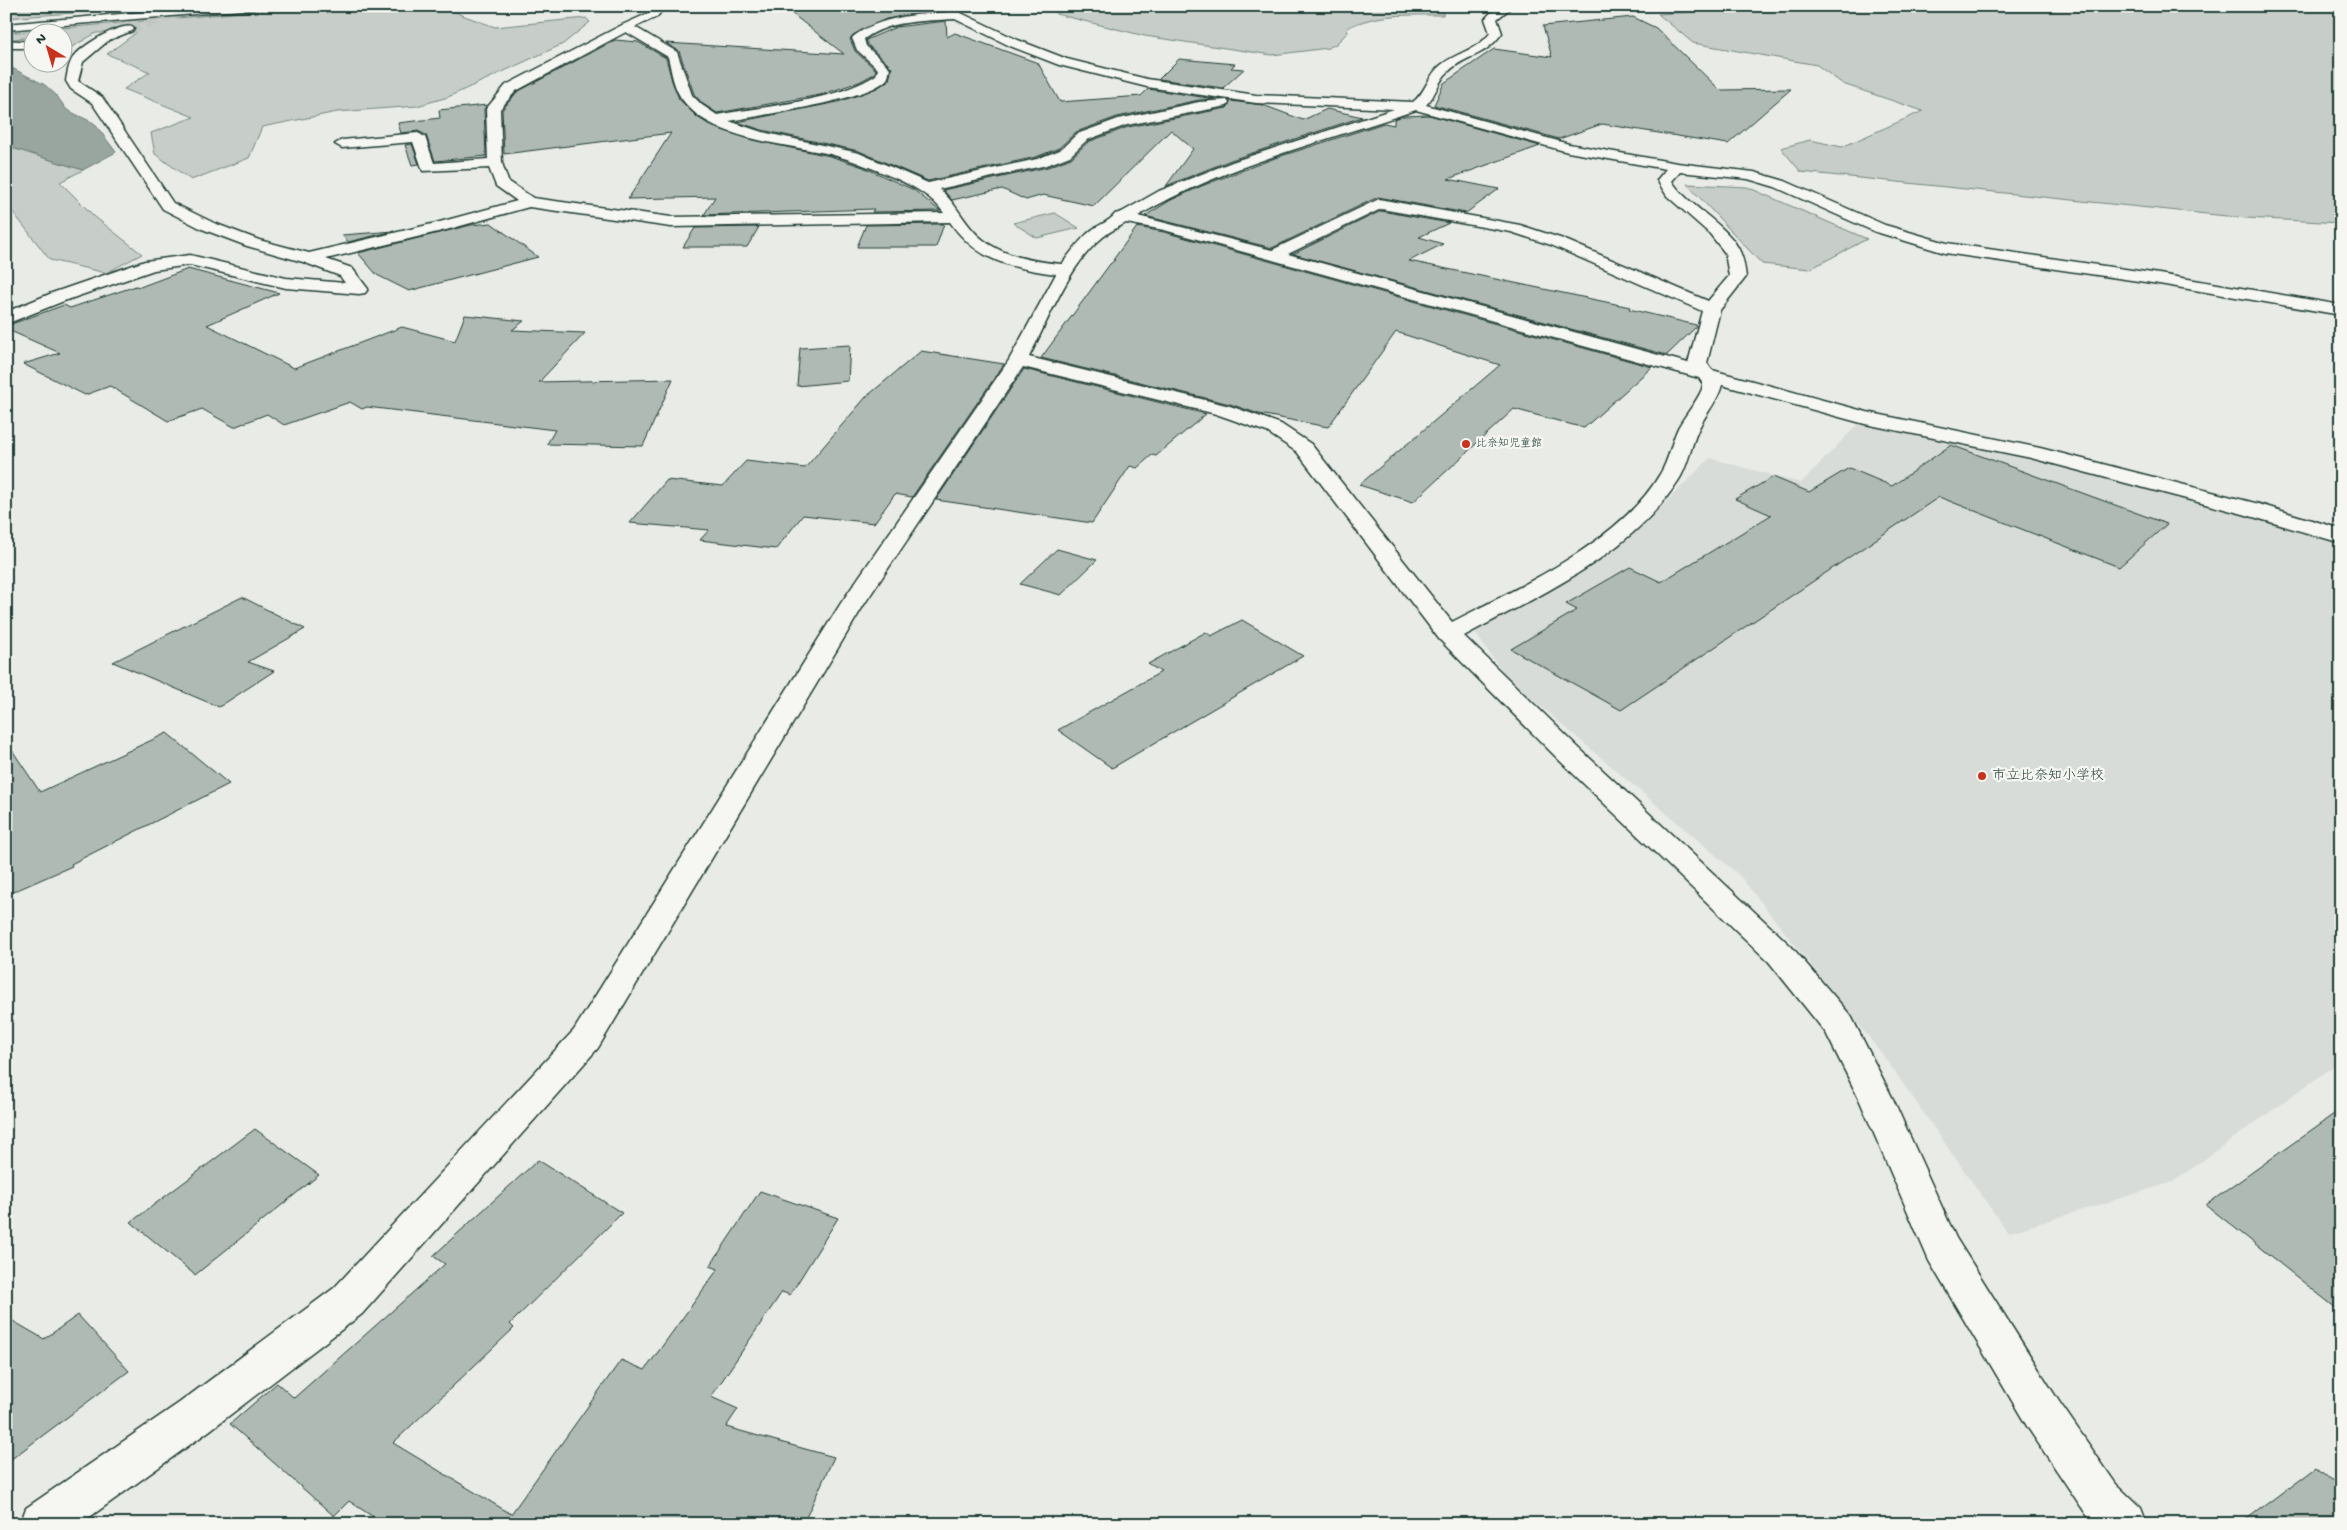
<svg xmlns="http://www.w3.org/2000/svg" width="2347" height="1530" font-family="'Gochi Hand','Klee One',sans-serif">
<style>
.built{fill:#d8dcd8}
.green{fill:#c7cec9;stroke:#73867e}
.water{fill:#99a6a0;stroke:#687c75}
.building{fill:#b0bab5;stroke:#1f3d34}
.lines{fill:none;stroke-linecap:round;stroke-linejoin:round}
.minor-tunnel{stroke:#c1c8c3;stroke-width:12;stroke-dasharray:12 6;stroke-linecap:butt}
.minor-casing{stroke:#1f3d34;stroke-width:3}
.trunk-casing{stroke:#1f3d34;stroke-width:3}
.minor{fill:#f6f6f2;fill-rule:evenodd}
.trunk{fill:#f6f6f2;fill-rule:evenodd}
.poi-dot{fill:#c8321e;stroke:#f6f6f2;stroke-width:2}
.labels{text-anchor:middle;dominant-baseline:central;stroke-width:4.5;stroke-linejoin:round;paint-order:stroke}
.far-poi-label{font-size:11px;fill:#1f3d34;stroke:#f6f6f2;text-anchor:start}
.poi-label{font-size:14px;fill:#1f3d34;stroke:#f6f6f2;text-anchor:start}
</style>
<rect width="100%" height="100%" fill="#e9ebe7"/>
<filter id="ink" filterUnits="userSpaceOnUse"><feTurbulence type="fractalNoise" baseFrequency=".02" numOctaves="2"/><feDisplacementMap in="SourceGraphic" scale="10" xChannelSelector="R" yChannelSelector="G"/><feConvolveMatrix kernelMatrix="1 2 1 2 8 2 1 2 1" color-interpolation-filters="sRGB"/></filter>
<g filter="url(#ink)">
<!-- built -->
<path class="built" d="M1860,422l95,17 136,33 178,48 72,24v520l-3,-1 -165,119 -165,51 -126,-179 -143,-179 -232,-197 -32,-45 165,-105 70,-70 91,25z"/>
<!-- green -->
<g class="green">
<path d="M6,6h109l-3,4 -106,8z"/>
<path d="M314,6h134l11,8 36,13 91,-9 4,4 -27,22 -115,53 -31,9 -80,6 -75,15 -13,31 -58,22 -36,-26 -4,-21 43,-16 -70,-28 26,-17 -43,-18 30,-22 -41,1 -24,14 -9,-2 -1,-13h-30v7l-8,-1 -18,2v-7z"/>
<path d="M1057,6h74l16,6 7,-6h289v9c-33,0 -67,-2 -96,13l1,4 -12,12 -8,4 -56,7 -127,-19 -89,-22z"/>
<path d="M1774,6h567v217l-95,-5 -445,-46 -20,-24 29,-8 32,7 81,-36 -80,-27 -26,-19 -124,-22 -35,-29 119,-7z"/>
<path d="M6,146l77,24 -23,12 35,35 47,37 -36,19 -56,-13 -44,-57z"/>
<path d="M1687,184l60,3 120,52 -57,30 -48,-5z"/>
<path d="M1055,213l24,15 -42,10 -24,-15z"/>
</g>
<!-- water -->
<path class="water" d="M6,65l39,20 11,10 11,15 27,13 22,29 -33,18 -77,-24z"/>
<!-- building -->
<g class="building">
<path d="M782,6h157l4,4 -57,9 -33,16 -3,4 5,12 21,19 -2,4 -15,8 -39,13 -103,18 -14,-9 -9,-10 -15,-43 -13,-8 178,11z"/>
<path d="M1633,17l23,11 64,62 71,-1 -63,55 -126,-20 -43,15 -125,-34 10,-22 50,-34 58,8 -9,-31z"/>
<path d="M946,21l1,16 8,-4 83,30 22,39 81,-6 7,-7 67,10 -16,1 -82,17 -41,15 -17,16 -23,9 -108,24 -69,-30 -97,-21 -25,-8 101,-20 39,-14 12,-8 3,-12 -24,-23 -2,-5 30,-13z"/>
<path d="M615,40l23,2 28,16 6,23 7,18 18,18 16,10 39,13 78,16 33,11 51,23 26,21 -68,1 2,-3 -170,6 11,-18 -87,2 43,-66 -167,21 -2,-44 15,-18z"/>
<path d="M1179,59l56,5 -4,4 13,1 -21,19 -64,-9z"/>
<path d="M1230,101l33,4 40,15 24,-11 35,8 -131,43 -65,26 27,-37 -22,-19 -77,76 -51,-11 -17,5 -24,-11 -50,11 -9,-10 105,-23 23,-9 17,-16 40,-15 99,-19z"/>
<path d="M487,105l-3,4 2,47 -51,5 -9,-26 -8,-4 -17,2 -3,-10 42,-5 -1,-8z"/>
<path d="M1429,115l111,31 -92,33 51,10 -33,24 -88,-16 -106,51 -127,-32 26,-16 33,-15 71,-27 109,-35 10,2v-6l9,-3z"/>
<path d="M412,144l7,20 -7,1 -7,-20z"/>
<path d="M1381,211l68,12 -30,14 24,7 -34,17 221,46 -1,2 67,16v2l-29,28 -374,-101z"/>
<path d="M491,223l47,34 -129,34 -32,-16 -19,-22 113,-28z"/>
<path d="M944,224l-8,23h-79l9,-22z"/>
<path d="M759,227l-12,20h-64l12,-19z"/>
<path d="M1137,227l27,5 488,135 -68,61 -70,-19 -101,93 -54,-17 141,-120 -104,-33 -68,95 -69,-13 -29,-10 -189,-46 69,-94 5,-4h-2z"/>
<path d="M394,231l-46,11 -6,-7z"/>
<path d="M188,269l91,24 -72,32 87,43 108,-41 53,14 10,-26 59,6 -12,9 73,3 -46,49 134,-3 -30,67 -96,-2 8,-14 -188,-23 -5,2 -12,-7 -66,23 -17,-11 -33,13 -32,-18 -34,12 -58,-35 -25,9 -62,-31 37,-11 -54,-24v-3l58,-21 6,3 66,-22 4,1z"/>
<path d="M850,345l-2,36 -51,5 3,-38z"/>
<path d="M921,351l83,13 -92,133 -17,-3 -21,29 -71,-8 -27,34 -76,-9 9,-10 -79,-7 37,-43 56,6 23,-25 59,7 61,-71z"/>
<path d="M1024,369l182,45 -50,42 -4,-1 -15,13 -7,-2 -38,57 -156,-23z"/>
<path d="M1951,445l216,79 -48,43 -180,-70 -318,213 -110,-61 66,-39 -11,-6 64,-37 31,15 110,-67 -36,-16 38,-22 36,15 40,-24 43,18z"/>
<path d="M1057,549l40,11 -36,35 -41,-11z"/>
<path d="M242,597l63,32 -57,33 26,9 -55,36 -106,-45z"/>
<path d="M1242,620l61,36 -191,112 -54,-38 103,-58 -13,-8 58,-32 5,4z"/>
<path d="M167,733l62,51 -158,80 1,2 -66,29v-154l34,51z"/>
<path d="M2341,1109v203l-135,-107z"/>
<path d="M255,1129l64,46 -124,100 -64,-53z"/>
<path d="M538,1160l84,53 -112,111 4,4 -121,115 118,71 110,-154 24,10 73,-101 -8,-3 50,-75 78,27 -48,77 -8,-3 -71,105 27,12 -12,18 108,30 -31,67h-419l-35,-23 -15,15 -104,-92 47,-41 17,15 151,-134 -12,-8z"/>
<path d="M78,1315l51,56 -123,92v-146l38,22z"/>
<path d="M2316,1467l25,22v35h-101z"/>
</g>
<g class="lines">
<!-- minor-tunnel -->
<path class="minor-tunnel" d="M128,29l65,-23"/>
<!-- minor casing -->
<g class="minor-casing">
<g id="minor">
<path d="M654,6h11l-8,11 -22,10 42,25 15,43 10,10 15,10c47,-9 120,-14 159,-40l2,-6 -21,-19 -5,-12 2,-2c27,-20 61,-21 93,-24l-6,-6h12l8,7 57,27 49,19 80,20 109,16 157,7c13,-10 15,-27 28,-37 16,-13 37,-15 49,-32l-5,-14c9,-11 15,-13 28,-13l-16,13 5,14c-17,25 -36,21 -54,39 -10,9 -12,23 -22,33l143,39 108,19 77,9 31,9 100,44 62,18 212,31 182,31v10l-182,-31 -214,-31 -72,-22 -98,-44 -27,-8 -68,-7 -8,9c16,26 59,45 69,73 3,7 4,16 5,23l-26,33 -13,53 5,7 155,42 173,36 219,56 82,25v14l-98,-29 -212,-56 -166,-34 -143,-39c-4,16 -16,28 -23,43 -8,16 -10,35 -19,50 -48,77 -139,116 -216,158l116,113 211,197 60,70 42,83 63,139 102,162 58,84 25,24 6,16h-52l-9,-10 -58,-86 -99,-167 -70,-162 -33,-66 -57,-71 -209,-201 -121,-122 -142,-187 -30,-20 -51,-18 -193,-47 -158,236 -267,445 -236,266 -153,117 -129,93h-60l6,-16 153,-105 155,-115 240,-258 267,-427 168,-243 47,-86c-45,-6 -79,-13 -106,-52l-279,5 -142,-20 -83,23 -120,29 26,9 16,21 -3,4 -6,1 -73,-6 -96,-23 -36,5 -90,31 -58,23v-12l46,-19 93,-32 45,-6 96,23 59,5 -5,-7 -37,-14 -56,-16 -45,-17 -39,-20 -71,-106 -21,-14 -5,-8c1,-6 2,-14 5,-20 6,-13 47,-38 61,-34l2,2 -2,2 -23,9 -26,22 -5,19 24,16 71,106 41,20 45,17 50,13 127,-30 81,-22 -21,-15 -7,-18 -66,3 -10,-29 -71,6 -7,-4 7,-4 76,-7 7,4 9,26 54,-4 -2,-50 20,-24 116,-60 27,-12zM955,19l55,27 49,19 88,22 109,16 138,6 -162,53 -73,29 -37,21 -7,2c-5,7 -14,10 -22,15 -12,9 -22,23 -31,35 -33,-3 -69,-9 -91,-36 -11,-13 -18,-28 -32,-39l108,-24 23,-9 17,-16 40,-15 100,-19 2,-3 -2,-3 -28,2 -81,17 -41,15 -17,16 -23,9 -109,24 -69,-30 -97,-21 -33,-11c31,-6 141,-21 158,-42 2,-3 2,-7 3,-11l-24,-22 -2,-7c26,-19 60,-18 91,-20zM626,32l42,25c4,16 5,32 17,46 30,37 102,41 145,51 23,6 44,15 65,24 19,9 36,17 49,35l-273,4 -138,-19 -25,-17 -6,-18 -2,-54 16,-18zM1416,110l152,42 98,17 -9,11 10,16 43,38 15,19 4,23 -21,25 -145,-62 -43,-14 -141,-26 -107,51 -134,-34c83,-49 187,-75 278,-106zM1381,209l130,23 40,13 151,66 -14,52 -400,-109zM1126,223l38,7 535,148 4,6 -1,5c-6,14 -17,26 -24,39 -7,15 -9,32 -18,46 -39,68 -141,113 -208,148l-141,-178 -30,-20 -51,-18 -201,-49c20,-38 40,-93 74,-120 7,-6 16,-10 23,-14z"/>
<path d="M6,40l26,2v6h-26z"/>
</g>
</g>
<!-- trunk casing -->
<g class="trunk-casing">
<path id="trunk" d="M212,6h47l-5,3 -248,21v-6z"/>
</g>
<!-- minor -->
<use href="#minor" class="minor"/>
<!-- trunk -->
<use href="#trunk" class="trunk"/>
</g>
</g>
<!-- markers -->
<g class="poi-dot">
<circle cx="1466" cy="444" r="5"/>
<circle cx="1982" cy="776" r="5"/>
</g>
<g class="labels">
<!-- far-poi labels -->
<g class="far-poi-label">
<text x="1476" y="444">比奈知児童館</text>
</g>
<!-- poi labels -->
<g class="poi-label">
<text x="1992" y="776">市立比奈知小学校</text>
</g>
</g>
<!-- margin -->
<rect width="2347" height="1530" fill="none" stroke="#f6f6f2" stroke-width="25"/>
<rect x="12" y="12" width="2322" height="1505" fill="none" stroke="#1f3d34" stroke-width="2" filter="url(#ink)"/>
<!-- north arrow -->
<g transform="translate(48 48) rotate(322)"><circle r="24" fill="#f6f6f2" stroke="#a0aca6"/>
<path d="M0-4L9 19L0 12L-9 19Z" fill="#c8321e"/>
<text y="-8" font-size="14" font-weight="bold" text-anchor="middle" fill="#1f3d34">N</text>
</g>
</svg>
